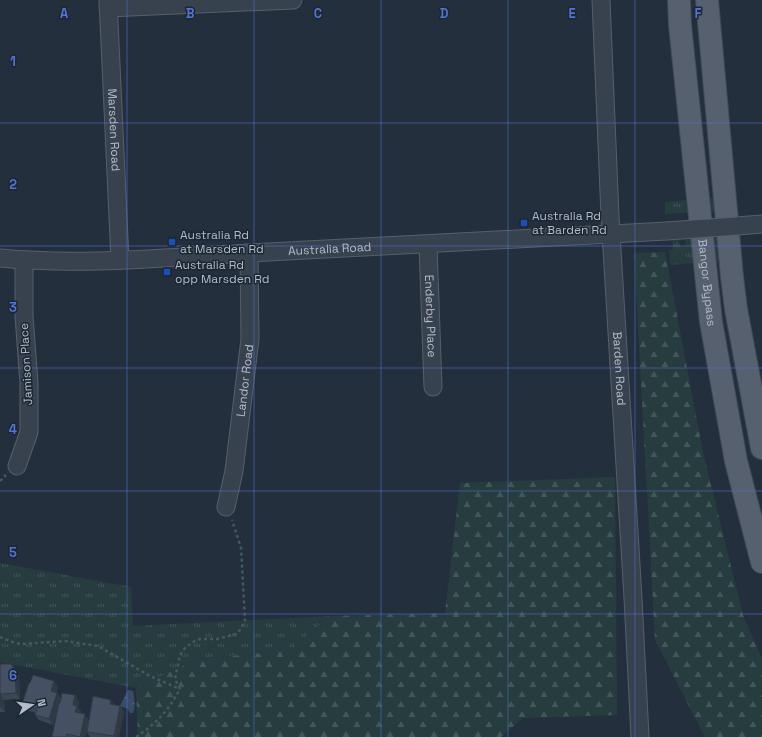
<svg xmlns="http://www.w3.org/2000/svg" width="762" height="737" font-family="'Space Grotesk',sans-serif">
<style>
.grass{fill:url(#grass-tufts)}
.forest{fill:url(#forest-firs)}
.water{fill:url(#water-ripples)}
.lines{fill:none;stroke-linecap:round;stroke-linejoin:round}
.street-casing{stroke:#565f6c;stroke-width:19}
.primary-casing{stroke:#414a57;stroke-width:24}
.path{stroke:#44595c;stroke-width:2.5;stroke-dasharray:3 3;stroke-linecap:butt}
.street{stroke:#38414e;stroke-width:17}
.primary{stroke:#56606e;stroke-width:22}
.street-bridge-casing{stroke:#565f6c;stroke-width:19;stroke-linecap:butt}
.street-bridge{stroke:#38414e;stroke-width:17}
.wall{fill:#3b4654}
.shaded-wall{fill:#303945}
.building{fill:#455162;stroke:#303945}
.grid{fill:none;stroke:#5274d3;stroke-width:1;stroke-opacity:0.55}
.transit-dot{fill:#1a4fb4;stroke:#1d2633;stroke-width:1.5}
.labels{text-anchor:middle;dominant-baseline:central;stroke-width:3;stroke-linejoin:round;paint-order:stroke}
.street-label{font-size:12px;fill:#b4bcc9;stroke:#1d2633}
.poi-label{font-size:12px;fill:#b4bcc9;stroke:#1d2633;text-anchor:start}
.grid-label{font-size:13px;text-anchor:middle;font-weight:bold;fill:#5274d3;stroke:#1d2633;stroke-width:3;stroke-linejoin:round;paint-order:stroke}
</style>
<defs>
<pattern id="grass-tufts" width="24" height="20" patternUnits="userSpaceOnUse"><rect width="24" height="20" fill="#263c3f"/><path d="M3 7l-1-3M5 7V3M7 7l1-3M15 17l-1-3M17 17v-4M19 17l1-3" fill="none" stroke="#435659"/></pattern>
<pattern id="forest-firs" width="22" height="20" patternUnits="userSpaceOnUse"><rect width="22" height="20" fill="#263c3f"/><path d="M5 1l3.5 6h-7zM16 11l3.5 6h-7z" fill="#435659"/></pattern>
<pattern id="water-ripples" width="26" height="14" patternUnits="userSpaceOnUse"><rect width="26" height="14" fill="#394c67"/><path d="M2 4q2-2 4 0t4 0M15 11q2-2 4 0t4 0" fill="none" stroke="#53647b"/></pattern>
</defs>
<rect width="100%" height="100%" fill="#242f3e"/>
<!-- grass -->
<g class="grass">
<path d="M735,196l1,14 -71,4v-12z"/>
<path d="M719,238l21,21 -70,6 -1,-15h4l-1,-10h7l1,6 6,-1 -1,-5z"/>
<path d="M0,563l131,24 2,39 198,-10 -44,35 -89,8 -62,29 -136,-26z"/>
</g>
<!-- forest -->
<g class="forest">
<path d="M665,252l38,200 40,163 19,44v78h-57l-50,-97 -21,-387z"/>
<path d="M615,477l2,238 -94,3 -22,19h-363l-2,-49 62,-29 89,-8 44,-35 114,-3 15,-130z"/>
</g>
<!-- water -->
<path class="water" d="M128,690l5,1c1,5 3,17 0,22h-3l-3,-5 -6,-1 -1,-1z"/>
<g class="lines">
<!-- street casing -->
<g class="street-casing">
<g id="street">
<path id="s1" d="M108,0l12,260"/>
<path id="s2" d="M601,0l9,216 23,382 7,139"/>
<path d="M108,8l185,-8"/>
<path d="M737,226l25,-2"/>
<path id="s3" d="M428,245l5,142"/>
<path id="s4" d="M0,258c84,8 168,-1 251,-5 139,-7 277,-15 416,-22"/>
<path d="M17,466l12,-34v-49l-5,-67v-56"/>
<path id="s5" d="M226,507l8,-36 16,-132 -1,-86"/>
</g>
</g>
<!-- primary casing -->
<g class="primary-casing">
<g id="primary">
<path id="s6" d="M679,0l1,25 31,297 25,139 26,101"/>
<path d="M707,0l25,277 4,32 26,139"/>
</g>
</g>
<!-- path -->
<g class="path">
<path d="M0,481l6,-6"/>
<path d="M0,637l15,6 7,1 43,-3 33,5 52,30 30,13"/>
<path d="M180,689l-5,-10 5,-24 5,-7 8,-6 7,-3h17l19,-5 5,-5 4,-9 -4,-72 -9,-28"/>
<path d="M136,737c21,-14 32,-26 44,-48"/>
</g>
<!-- street -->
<use href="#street" class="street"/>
<!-- primary -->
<use href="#primary" class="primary"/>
<!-- street-bridge casing -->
<g class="street-bridge-casing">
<path id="street-bridge" d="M667,231l70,-5"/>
</g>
<!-- street-bridge -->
<use href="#street-bridge" class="street-bridge"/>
</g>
<!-- wall -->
<g class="wall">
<path d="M0,664l16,5 1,4 2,4 1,22 -16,1 1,12h-5z"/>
<path d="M54,681l4,6 -2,5 5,6 18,3 -1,7 3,3 -1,2 9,7 25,-15 6,1 4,6 -5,25h-29l-3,-5 1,-5 -3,10h-33l5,-24 -4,12 -14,-5 -4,-5 1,-2 -10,-3 -4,-6z"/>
</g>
<!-- shaded-wall -->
<g class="shaded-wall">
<path d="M12,664l4,5 1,4 2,4 1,22 -4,-6z"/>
<path d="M54,681l4,6 -3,9 -4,-5z"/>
<path d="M57,693l4,5 -8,27 -4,-6z"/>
<path d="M0,694l4,6 1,12 -4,-5z"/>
<path d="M75,695l4,6 -1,7 3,3 -2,7 -4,-6 -2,-7z"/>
<path d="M111,700l4,6 -5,-2z"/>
<path d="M120,706l4,6 -5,25h-4z"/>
<path d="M85,714l4,6 -4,17h-5z"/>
</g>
<!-- building -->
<g class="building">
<path d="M0,664h12l1,7h2l1,22 -16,1 1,13h-1z"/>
<path d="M33,675l21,6 -3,10 6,2 -8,26 -14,-4 2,-6 -15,-5 7,-21h1z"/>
<path d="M62,693l13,2 -2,10 4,1 -2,6 10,2 -5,23 -13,-3 -1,3h-14l7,-34h1z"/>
<path d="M93,696l18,4 -1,4 10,2 -6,30 -27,-4z"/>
</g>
<!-- grid -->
<path class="grid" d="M127,0v737M254,0v737M381,0v737M508,0v737M635,0v737M0,123h762M0,246h762M0,368h762M0,491h762M0,614h762"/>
<!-- markers -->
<g class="transit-dot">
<rect x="520" y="219" width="8" height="8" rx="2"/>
<rect x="168" y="238" width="8" height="8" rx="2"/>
<rect x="163" y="268" width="8" height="8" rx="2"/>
</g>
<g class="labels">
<!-- street labels -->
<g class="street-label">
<text stroke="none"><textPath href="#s1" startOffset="130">Marsden Road</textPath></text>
<text stroke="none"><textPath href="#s4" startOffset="330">Australia Road</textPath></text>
<text stroke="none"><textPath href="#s6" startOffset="284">Bangor Bypass</textPath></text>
<text stroke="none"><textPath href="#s3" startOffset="71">Enderby Place</textPath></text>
<text transform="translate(26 364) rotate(-93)">Jamison Place</text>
<text stroke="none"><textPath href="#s2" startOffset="369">Barden Road</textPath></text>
<text stroke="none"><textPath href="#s5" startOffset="128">Landor Road</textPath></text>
</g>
<!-- poi labels -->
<g class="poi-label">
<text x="532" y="216">Australia Rd<tspan x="532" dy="14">at Barden Rd</tspan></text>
<text x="180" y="235">Australia Rd<tspan x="180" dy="14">at Marsden Rd</tspan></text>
<text x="175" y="265">Australia Rd<tspan x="175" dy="14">opp Marsden Rd</tspan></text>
</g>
</g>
<g class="grid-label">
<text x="64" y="18">A</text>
<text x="190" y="18">B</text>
<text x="318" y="18">C</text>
<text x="444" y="18">D</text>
<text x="572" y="18">E</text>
<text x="698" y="18">F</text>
<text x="13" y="66">1</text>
<text x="13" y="189">2</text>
<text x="13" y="312">3</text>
<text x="13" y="434">4</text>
<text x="13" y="557">5</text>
<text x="13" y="680">6</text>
</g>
<!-- north arrow -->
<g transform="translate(32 705) rotate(77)" stroke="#1d2633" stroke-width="3" paint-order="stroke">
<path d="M0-3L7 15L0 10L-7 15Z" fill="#b4bcc9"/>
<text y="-6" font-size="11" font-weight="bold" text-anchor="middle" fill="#b4bcc9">N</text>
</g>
</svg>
